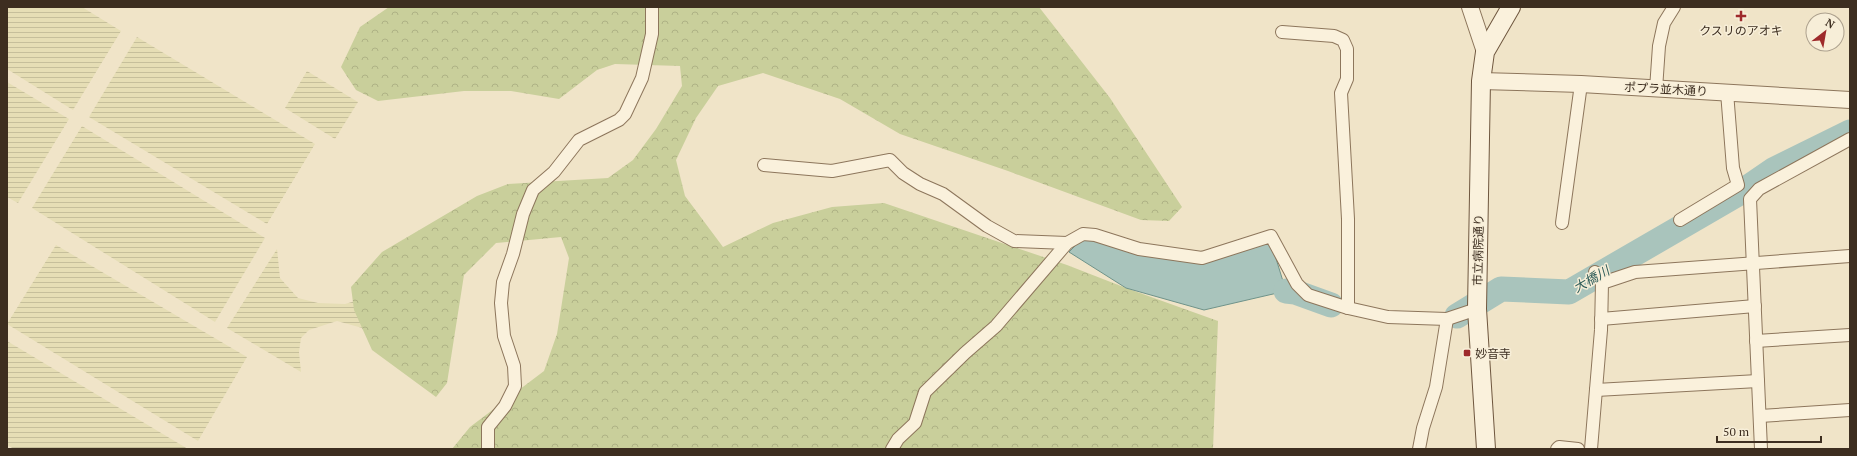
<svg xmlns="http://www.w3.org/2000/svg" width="1857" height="456" font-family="'PT Serif','Noto Sans JP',serif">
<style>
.farmland{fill:url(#farmland-rules)}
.forest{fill:url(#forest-crowns)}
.water{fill:#a9c4bc;stroke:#6f938a}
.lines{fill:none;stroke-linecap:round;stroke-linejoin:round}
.river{stroke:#a9c4bc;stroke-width:25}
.minor-casing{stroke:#8d765c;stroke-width:14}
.tertiary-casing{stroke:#8d765c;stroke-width:18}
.secondary-casing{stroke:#6f573f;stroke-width:20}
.minor{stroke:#faf1dc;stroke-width:12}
.tertiary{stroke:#faf1dc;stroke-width:16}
.secondary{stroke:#faf1dc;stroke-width:18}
.poi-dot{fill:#9e2a2b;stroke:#f7eed8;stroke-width:1.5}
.labels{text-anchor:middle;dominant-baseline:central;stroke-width:3;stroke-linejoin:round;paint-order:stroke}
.poi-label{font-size:12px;fill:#3d2e20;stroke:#f7eed8}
.street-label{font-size:12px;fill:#3d2e20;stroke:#f7eed8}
.water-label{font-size:13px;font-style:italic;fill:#2f5d5a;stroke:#f7eed8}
</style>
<defs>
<pattern id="farmland-rules" width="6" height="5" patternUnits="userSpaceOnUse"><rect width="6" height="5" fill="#e6deb5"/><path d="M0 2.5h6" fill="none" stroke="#c6bf9b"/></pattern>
<pattern id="forest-crowns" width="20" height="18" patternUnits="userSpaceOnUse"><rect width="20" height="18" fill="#c9cf9b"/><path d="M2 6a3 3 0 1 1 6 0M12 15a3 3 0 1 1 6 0" fill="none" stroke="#aeb285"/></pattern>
</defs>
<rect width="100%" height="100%" fill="#f0e4c8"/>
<!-- farmland -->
<g class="farmland">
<path d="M7,7h75l39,24 -48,79 -66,-41z"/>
<path d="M137,37l178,107 -48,80 -178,-107z"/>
<path d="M307,71l51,31 -23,37 -50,-31z"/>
<path d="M7,82l62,37 -51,84 -11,-6z"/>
<path d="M82,126l183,112 -50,84 -183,-114z"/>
<path d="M56,245l191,112 -49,84 -191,-117z"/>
<path d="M277,249l3,29 18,20 20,5 27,1 24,-7 -3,32 -29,-8 -28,9 -8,8 -2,14 2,20 -74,-44z"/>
<path d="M7,341l181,108h-174l-7,-4z"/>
</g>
<!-- forest -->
<path class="forest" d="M389,7h650l71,91 72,109 -13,14 -28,-1 -133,-49 -108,-37 -60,-35 -77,-26 -45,13 -22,32 -20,42 9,36 38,51 50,-24 59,-16 52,-4 183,62 59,23 92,33 -5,128h-761l18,-22 74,-56 13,-37 12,-76 -8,-21 -65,6 -32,32 -17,108 -11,14 -64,-47 -18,-40 -3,-23 31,-35 95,-56 31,-12 100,-6 25,-18 23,-31 26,-43 -2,-20 -65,-2 -18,6 -38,29 -48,-8h-47l-86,10 -22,-11 -15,-23 19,-40z"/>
<!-- water -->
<path class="water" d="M1083,238l120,23 67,-22 16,52 -82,19 -78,-22 -57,-36z"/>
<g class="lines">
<!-- river -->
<g class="river">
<path d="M1286,291l9,1 36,13"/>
<path d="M1457,316l44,-27 68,3 169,-98 35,-24 77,-38"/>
</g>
<!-- minor casing -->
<g class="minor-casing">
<g id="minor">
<path d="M1282,32l52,4 9,4 4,9v30l-6,14 7,126v89"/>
<path d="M1656,89l3,-43 5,-23 10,-16"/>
<path d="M764,165l68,6 58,-11 13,13 17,11 23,10 44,32 27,15 53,2"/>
<path d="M1680,220l58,-35 -5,-17 -6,-76"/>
<path d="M1562,223l19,-139"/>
<path d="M1595,272l7,11"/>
<path d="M1601,319l154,-13"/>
<path d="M1756,341l94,-6"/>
<path d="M1596,390l162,-9"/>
<path d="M1760,416l90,-6"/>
<path d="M488,449v-22l17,-21 10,-20 -1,-20 -10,-30 -3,-33 2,-21 10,-28 10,-40 10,-24 21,-18 25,-32 40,-20 6,-6 17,-36 10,-44v-27"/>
<path d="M892,449l6,-10 17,-16 10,-31 40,-39 31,-27 71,-83 16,-9 12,1 44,14 63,9 69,-22 26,48 11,11 40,13 40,9 59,2 30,-10"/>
<path d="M1419,449l4,-21 13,-41 11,-68"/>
<path d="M1557,449l2,-2 19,2"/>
<path d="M1591,449l10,-119 1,-47 33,-11 215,-16"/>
<path d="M1761,449l-11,-250 9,-10 91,-50"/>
</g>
</g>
<!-- tertiary casing -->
<g class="tertiary-casing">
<g id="tertiary">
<path d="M1470,7l15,45"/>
<path d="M1481,81l100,3 269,16"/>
</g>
</g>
<!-- secondary casing -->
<g class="secondary-casing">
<path id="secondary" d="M1486,449l-9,-140 4,-228 4,-29 26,-45"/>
</g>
<!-- minor -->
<use href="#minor" class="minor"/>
<!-- tertiary -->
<use href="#tertiary" class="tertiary"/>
<!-- secondary -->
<use href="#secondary" class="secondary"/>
</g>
<!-- markers -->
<g class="poi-dot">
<path d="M1739 10h4v4h4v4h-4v4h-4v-4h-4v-4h4z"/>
<rect x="1463" y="349" width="8" height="8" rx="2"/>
</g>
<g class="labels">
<!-- poi labels -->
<g class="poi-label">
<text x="1741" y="30">クスリのアオキ</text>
<text x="1475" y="353" text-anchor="start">妙音寺</text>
</g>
<!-- street labels -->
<g class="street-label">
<text transform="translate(1666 89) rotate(3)">ポプラ並木通り</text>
<text transform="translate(1478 250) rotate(-89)">市立病院通り</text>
</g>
<!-- water labels -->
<g class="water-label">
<text transform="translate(1591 279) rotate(-30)">大橋川</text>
</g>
</g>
<!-- border -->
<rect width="1857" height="456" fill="none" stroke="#3d2e20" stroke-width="16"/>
<!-- north arrow -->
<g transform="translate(1825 32) rotate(31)"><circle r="19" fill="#f7eed8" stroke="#ada18e"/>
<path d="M0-3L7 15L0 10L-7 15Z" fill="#9e2a2b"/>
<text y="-6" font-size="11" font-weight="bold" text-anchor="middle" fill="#3d2e20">N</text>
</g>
<!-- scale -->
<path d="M1717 436v6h104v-6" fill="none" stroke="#3d2e20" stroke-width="2"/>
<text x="1723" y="436" font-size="12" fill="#3d2e20" stroke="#f7eed8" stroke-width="3" paint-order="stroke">50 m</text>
</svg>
